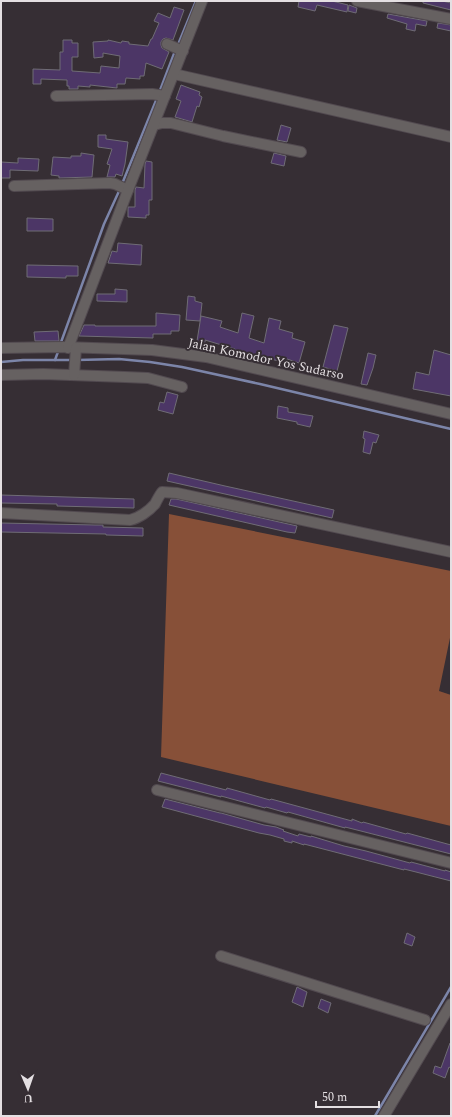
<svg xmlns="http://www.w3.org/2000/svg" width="452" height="1117" font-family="Spectral,serif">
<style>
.forest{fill:#875038}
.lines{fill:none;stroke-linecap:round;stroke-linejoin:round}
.stream{stroke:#7c85a9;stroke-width:2.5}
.building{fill:#4c3666;stroke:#6f6c75}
.minor-casing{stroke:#524a50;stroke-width:12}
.minor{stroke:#666161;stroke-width:10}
.labels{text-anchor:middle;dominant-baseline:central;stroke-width:4;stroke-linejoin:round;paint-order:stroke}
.street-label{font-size:13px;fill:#e4dfe2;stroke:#362e34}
</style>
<rect width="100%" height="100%" fill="#362e34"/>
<!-- forest -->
<path class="forest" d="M169,514l282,57v62l-12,58 12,4v131l-290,-69z"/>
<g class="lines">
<!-- stream -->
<g class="stream">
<path d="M177,47l19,-46"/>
<path d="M159,93l16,-42"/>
<path d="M122,184l35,-86"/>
<path d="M60,345l44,-121 16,-35"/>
<path d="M55,360l4,-11"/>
<path d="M77,360l42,-1 31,3 32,5 78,17 191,45"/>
<path d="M1,362l22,-2h49"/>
<path d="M375,1116l76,-129"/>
</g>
</g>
<!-- building -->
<g class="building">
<path d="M299,1h33l16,4 -1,7 -30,-7 -2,6 -17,-4z"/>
<path d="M423,1h19l9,2v7l-28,-7z"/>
<path d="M349,5l8,3 -1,5 -8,-2z"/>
<path d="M174,7l10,3 -11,30 -7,-2 -3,1 -2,3v3l1,3 7,4 -7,17 -16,-6 -2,13h-4v3l-14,-1 -1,6h-8v4l-27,-3v2l-12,-1v3h-9v-3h-2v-6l-26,-1v5h-8v-15l27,1v-18h3v-12h9v3h6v14h-6v14l28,2 1,-7 18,2 1,-12 -17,-3v4l-9,1 -1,-16 15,-1v-1l13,3 1,-2 7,1v2l19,2 3,-7h1l7,-16 -5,-2 4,-8 12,5z"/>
<path d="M388,14l39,7 -1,5 -10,-2 -1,7 -9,-2 1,-5 -20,-6z"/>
<path d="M438,23l13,2v6l-14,-3z"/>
<path d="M181,85l19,7 -1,3 3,2 -3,10 -2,-1 -5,16 -17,-5 6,-16 -5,-2z"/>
<path d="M281,125l10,3 -4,14 -10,-2z"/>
<path d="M98,135h8v4l22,3 -3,22 -3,12 -6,-2 -1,3h-8l3,-12 -3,-1 5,-15 -14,-2z"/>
<path d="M81,153l13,2 -2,22 -33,1v-2l-8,-1 2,-18 18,1v-2h10z"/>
<path d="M274,153l12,3 -2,10 -13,-3z"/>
<path d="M18,158l21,1 -1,12 -28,-1v8h-9v-16l17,1z"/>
<path d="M146,161l6,1v38h-3v15h-3v3l-18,-1v-10h7v-17l1,-3 8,1 1,-24z"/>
<path d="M27,218l26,1v12h-26z"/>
<path d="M118,243l24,2 -1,20 -33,-2 4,-12 5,1z"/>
<path d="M27,265l51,1v10h-12v2l-39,-1z"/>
<path d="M115,289l12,1v12l-30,-1v-7h18z"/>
<path d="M188,296l7,1v4l7,2 -2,18 -14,-1z"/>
<path d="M156,313l24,2 -1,16h-8v3h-18v4l-74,-2 5,-11h11v1h61z"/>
<path d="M242,313l12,3 -5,22 15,5 5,-25 12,3 -2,8 14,4 -1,5 13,4 -6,21 -12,-4 -1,4 -38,-10 -1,3 -13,-4 1,-3 -30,-9v3l-8,-2 4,-25 21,5 -2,6 18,6z"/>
<path d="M334,325l14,3 -11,43 -14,-4z"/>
<path d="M58,331l1,10h-24l-1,-9z"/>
<path d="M434,350l17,5v41l-38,-7 3,-17 13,3z"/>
<path d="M368,353l8,2 -3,13 -6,17 -6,-1z"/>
<path d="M167,392l11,3 -5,19 -15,-4 2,-8 4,1z"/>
<path d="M278,406l10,2v4l25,4 -3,11 -13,-3v-2l-20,-4z"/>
<path d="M364,431l15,4 -3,8 -3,-1 -3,12 -7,-2 2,-13 -2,-1z"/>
<path d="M169,473l56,13 109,24 -2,8 -107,-24 -58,-13z"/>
<path d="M1,495l133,4v9l-77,-2v-2l-56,-1z"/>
<path d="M171,499h5l121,27 -2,7 -8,-1 -118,-27z"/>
<path d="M1,523l94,2h8v2l40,1v8l-37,-1v-1l-105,-2z"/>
<path d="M161,773l65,17 1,-2 43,12 1,-1 81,22v-2l10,4 1,-1 43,12 1,-1 44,12v9l-94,-24 -12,-3v1l-57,-16 -1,1 -21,-6 -1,1 -44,-12v1l-55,-14 -8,-2z"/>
<path d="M165,799l55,14h1l43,12 12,2 8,3 -1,1 15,5 1,-2 12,3v-1l33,10 22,5 44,12 1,-1 34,9v-1l6,2v9l-35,-9 -12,-3v1l-100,-26v1l-12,-4v2l-8,-2v-2l-14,-4 -11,-2 -97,-26z"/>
<path d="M407,933l8,4 -3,9 -8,-3z"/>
<path d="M297,987l10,5 -4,15 -11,-5z"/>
<path d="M321,999l10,4 -3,10 -10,-5z"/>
<path d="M450,1043h1v25l-2,-1 -4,11 -12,-5 2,-7 6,2z"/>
</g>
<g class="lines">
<!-- minor casing -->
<g class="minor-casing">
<g id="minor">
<path d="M357,1l94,18"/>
<path d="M167,44l16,7"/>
<path d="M174,74l277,63"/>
<path d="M56,96l96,-2 13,2"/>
<path d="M154,125l8,-2h9l52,13 78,16"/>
<path d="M14,186l96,-3 5,1 13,6"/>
<path d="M1,348l63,-1 88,3 54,7 245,57"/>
<path d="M68,348l60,-158 74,-189"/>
<path d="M1,375l42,-1 82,3 23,1 34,9"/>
<path d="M74,375l2,-27"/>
<path d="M1,513l129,7c9,-2 19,-9 25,-16 2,-4 4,-8 7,-12l15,1 274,59"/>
<path d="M157,790l294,73"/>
<path d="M221,956l204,64"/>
<path d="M384,1116l67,-112"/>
</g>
</g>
<!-- minor -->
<use href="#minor" class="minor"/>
</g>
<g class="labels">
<!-- street labels -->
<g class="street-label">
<text transform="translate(266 359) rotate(12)">Jalan Komodor Yos Sudarso</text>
</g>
</g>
<!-- border -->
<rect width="452" height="1117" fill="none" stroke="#e4dfe2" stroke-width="4"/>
<!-- north arrow -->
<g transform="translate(28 1089) rotate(178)" stroke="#362e34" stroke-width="3" paint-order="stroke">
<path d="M0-3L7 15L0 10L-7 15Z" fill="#e4dfe2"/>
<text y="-6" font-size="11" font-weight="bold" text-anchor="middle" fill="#e4dfe2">U</text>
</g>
<!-- scale -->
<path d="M316 1101v6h63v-6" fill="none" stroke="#e4dfe2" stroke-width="2"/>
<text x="322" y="1101" font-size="12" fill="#e4dfe2" stroke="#362e34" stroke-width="3" paint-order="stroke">50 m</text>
</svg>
